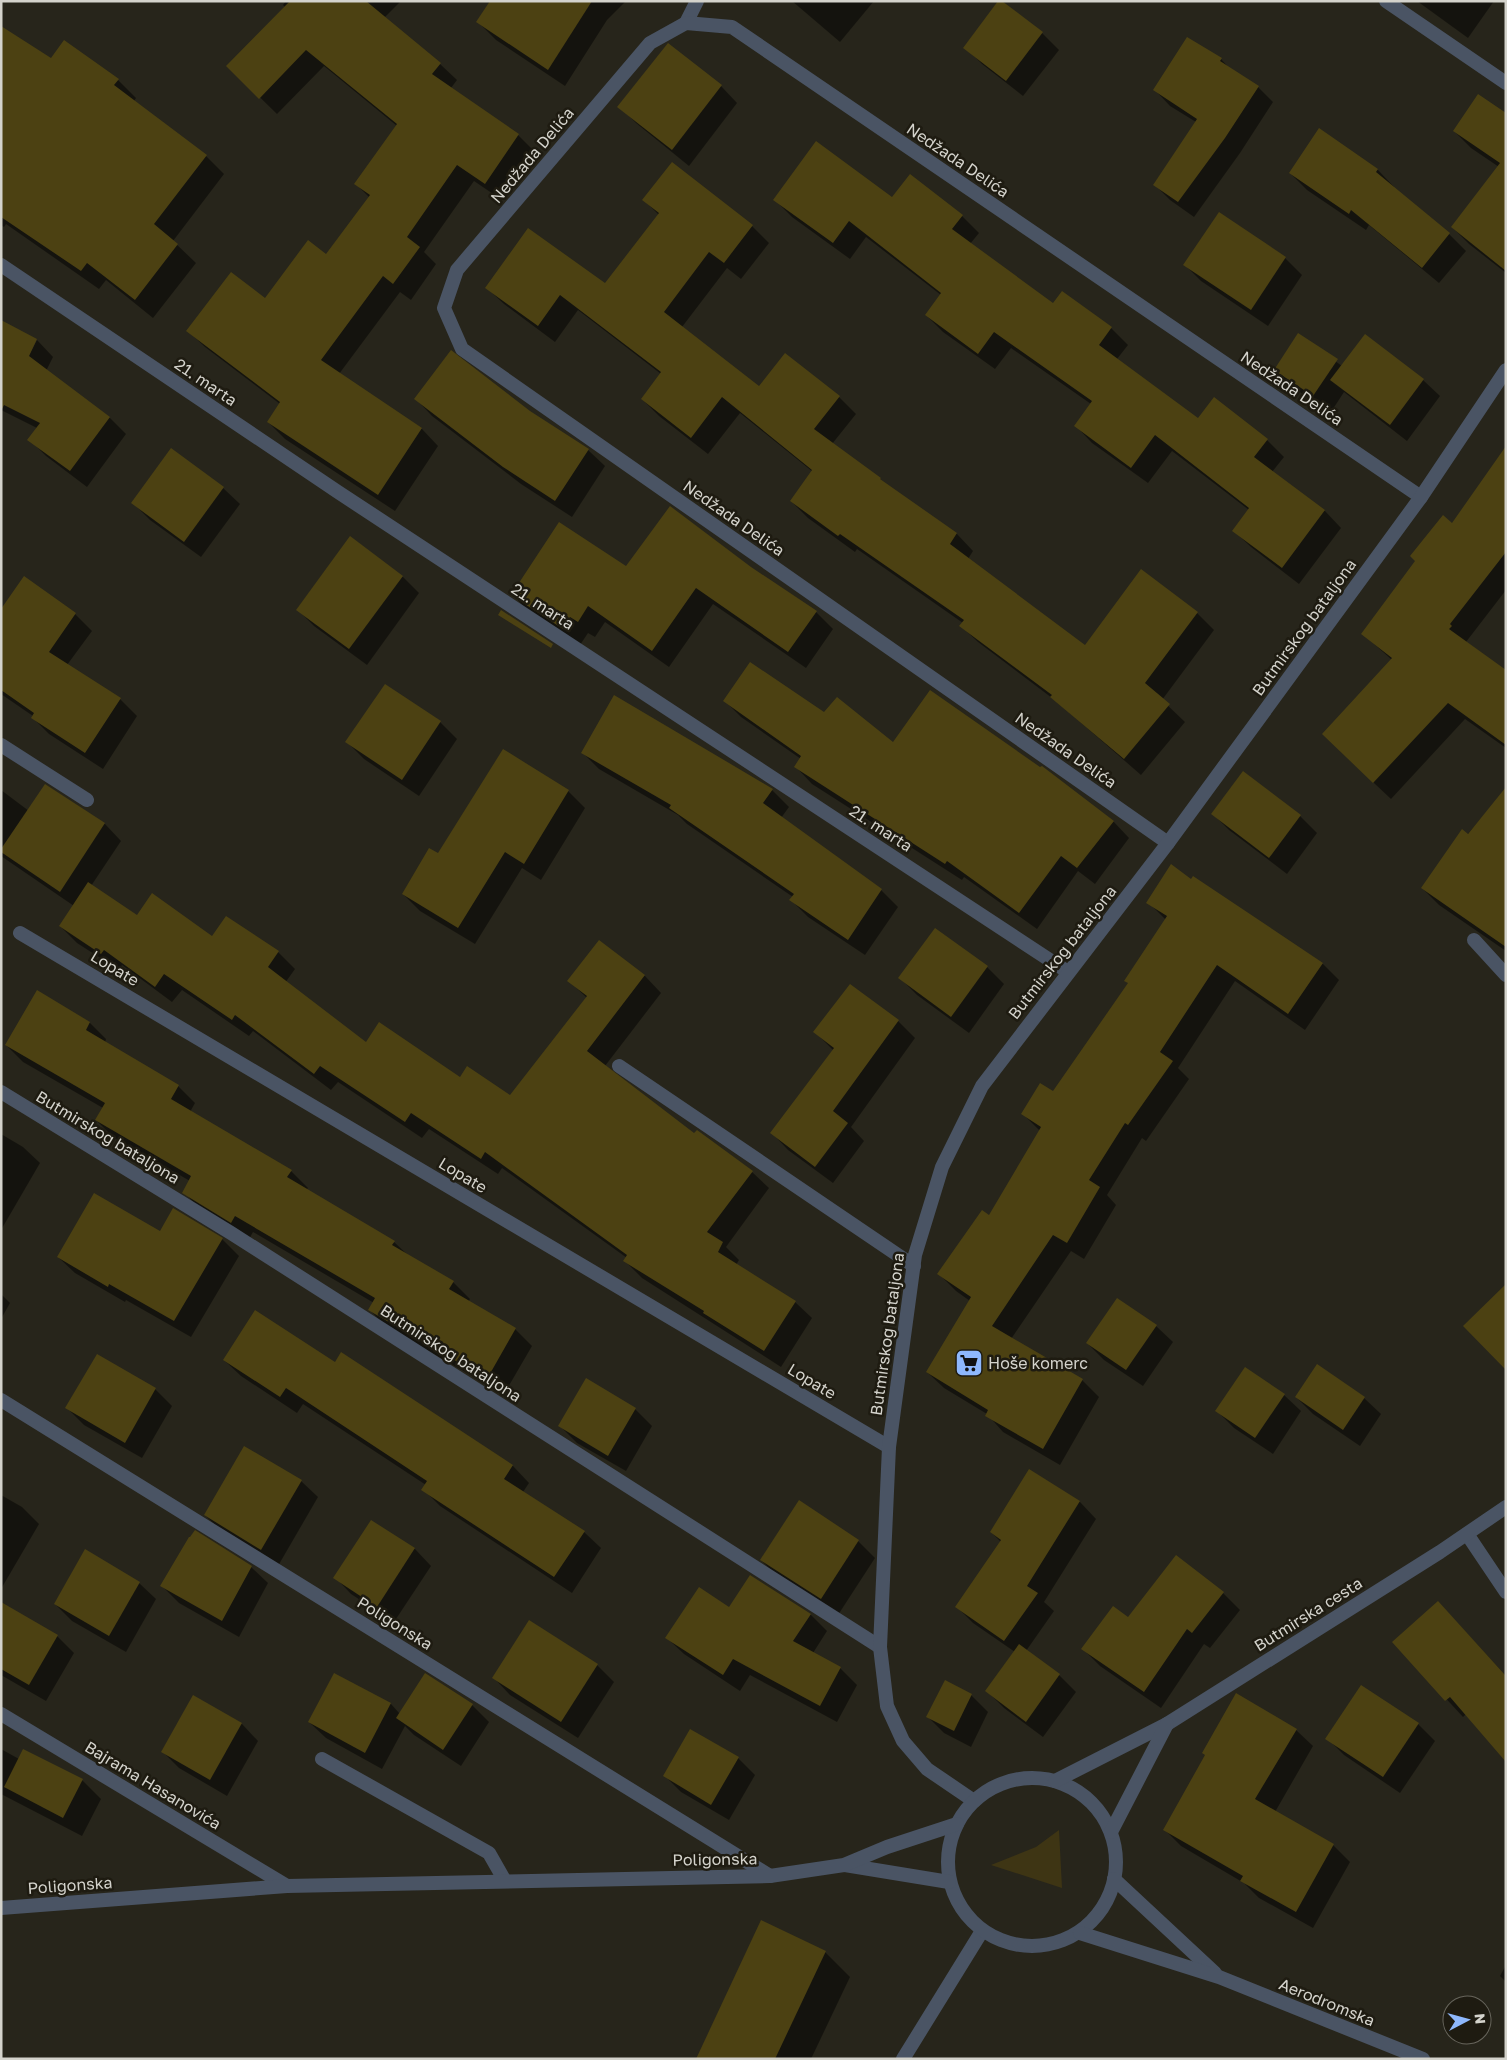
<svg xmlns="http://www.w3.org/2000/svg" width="1507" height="2060" font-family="'Golos Text',sans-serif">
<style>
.green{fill:#3e3514}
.shadow{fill:#0007}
.building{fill:#4c4112}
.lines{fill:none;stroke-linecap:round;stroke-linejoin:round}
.service{stroke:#4a5464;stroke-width:14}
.minor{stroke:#4a5464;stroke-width:14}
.tertiary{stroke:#4a5464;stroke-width:14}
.labels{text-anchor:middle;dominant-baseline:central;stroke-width:5;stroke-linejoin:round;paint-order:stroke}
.street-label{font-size:16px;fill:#d4d3cc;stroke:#1e1b11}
.poi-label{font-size:16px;fill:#d4d3cc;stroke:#1e1b11;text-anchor:start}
</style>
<rect width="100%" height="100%" fill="#27251b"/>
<!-- green -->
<path class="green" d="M1059,1830l3,58 -71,-23 45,-18z"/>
<!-- shadow -->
<g class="shadow">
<path d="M286,1h115l-17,17 56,46 17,16 -6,8 67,47 17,17 -33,48 -28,-19 -50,71 12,12 -25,36 -11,-8 -61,82 83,55 16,17 -43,65 -110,-72 -17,-17 12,-18 -75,-57 -17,-16 77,-31 62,-44 42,-59 -13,-13 41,-58 -73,-60 -47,48 -49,-48 58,-58 -3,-3z"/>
<path d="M499,1h127l-19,19 -42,66 -69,-46 -17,-17z"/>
<path d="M792,1h82l-34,41z"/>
<path d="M1417,1h77l-26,37z"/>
<path d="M1,28l50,32 67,20 18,18 -2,3 72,55 18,18 -51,67 23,22 -43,55 -47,-38 -7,9 -93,-65 -2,3 -3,-2z"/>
<path d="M1042,33l17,17 -36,46 -41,-32 -17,-17z"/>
<path d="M1221,59l9,10 28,18 15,15 -33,51 -46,64 -24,-17 -16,-16 42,-62 -26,-16 -15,-16z"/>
<path d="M721,86l16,17 -48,63 -53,-43 -17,-17z"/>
<path d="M1506,114v159l-37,-29 -17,-17 47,-60 -28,-19 -17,-17z"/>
<path d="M1319,130l59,40 16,17 -1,1 56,46 17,17 -27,32 -70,-58 -3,5 -59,-40 -17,-17z"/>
<path d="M911,176l51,40 17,17 -9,11 84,61 57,23 17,17 -11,14 82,61 68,20 17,17 -12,15 53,39 16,17 -42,56 -48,-37 -17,-16 15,-21 -77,-59 -24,32 -56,-40 -16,-17 15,-22 -80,-56 -16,21 -52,-37 -17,-17 15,-20 -75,-58 -16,22 -58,-42 -17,-17 118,-1z"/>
<path d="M644,200l108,26 17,17 -28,36 -14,-11 -45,59 77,60 80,10 17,17 -24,30 54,41 71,49 16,17 -5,8 117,87 56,-75 56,42 17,17 -52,70 23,22 -44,53 -85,-74 -78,-59 -17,-16 2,-3 -106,-74 -2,3 -47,-34 -17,-17 22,-29 -73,-59 -32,41 -49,-38 -17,-17 19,-25 -83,-64 -23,32 -51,-38 -17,-16 118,-3 54,-70z"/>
<path d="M1285,258l17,17 -34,51 -67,-45 -16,-16z"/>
<path d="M1299,335l43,31 81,14 17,16 -33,45 -63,-49 -13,20 -39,-25 -17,-17z"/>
<path d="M37,340l16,17 -7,14 63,46 17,17 -39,53 -41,-31 -17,-17 8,-11 -36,-18z"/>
<path d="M416,399l113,13 59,38 17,16 -33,51 -51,-33 -89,-68z"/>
<path d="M1506,449v141l-40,52 40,29v77l-41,-29 -74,80 -51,-48 52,-91 -29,-26 90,-110z"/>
<path d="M223,488l17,16 -39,53 -51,-37 -17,-17z"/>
<path d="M350,538l53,39 16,16 -52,72 -53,-39 -17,-17z"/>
<path d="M626,567l124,1 66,44 17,17 -27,39 -93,-64 -44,63 -64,-45 -10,15 -7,-4 -8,12 -51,-33 -16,-17z"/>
<path d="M1,609l74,5 17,17 -25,34 53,34 17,17 -34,53 -54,-35 -17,-17 1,-1 -32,-22z"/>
<path d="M385,685l55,37 17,17 -38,57 -55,-37 -17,-17z"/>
<path d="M724,700l100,14 70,30 219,77 16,17 -34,46 -17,-13 -41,58 -73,-52 -2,3 -150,-96 -16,-17 5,-8 -60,-42z"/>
<path d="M583,753l189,37 17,17 -8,11 100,72 17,17 -33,48 -57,-38 -17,-17 2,-3 -106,-73 -9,-9 -79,-46z"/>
<path d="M1243,773l57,43 17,17 -30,41 -58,-44 -16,-16z"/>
<path d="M46,785l59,39 16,17 -30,45 46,30 75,22 66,14 17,17 -10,14 81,60 144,54 77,-99 -18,-17 30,-39 46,34 16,17 -56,73 90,69 57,37 17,16 -43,59 13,13 -3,5 59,37 17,16 -31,49 -139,-89 -17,-17 2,-3 -125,-90 -4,6 -69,-45 -7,9 -84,-56 -7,8 -78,-59 -4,5 -67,-46 -10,12 -50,-37 -3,5 -42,-27 -17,-17 14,-20 -73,-50v-66l28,21z"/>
<path d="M1506,789v162l-67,-46 -17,-17z"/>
<path d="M568,791l17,17 -44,72 -19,-12 -47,76 -55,-33 -17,-17 35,-39z"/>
<path d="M1191,881l132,83 16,16 -34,50 -70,-49 -57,87 11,11 -43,62 -4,-3 -35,57 9,10 -32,54 -13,-8 -60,88 71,41 17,17 -39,68 -57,-33 -16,-18 -43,-26 -17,-16 43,-71 -14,-10 -17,-17 51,-57 50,-86 -17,-17 30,-21 76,-110 37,-63 -18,-18z"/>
<path d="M987,967l17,17 -35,49 -52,-38 -17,-17z"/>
<path d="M850,985l48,36 17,17 -64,89 13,14 -31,42 -45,-33 -16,-17 61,-83 -18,-18z"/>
<path d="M37,992l53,31 16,16 -1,4 73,43 17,17 -5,9 101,59 17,17 -2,2 88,52 16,15 43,25 17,17 -2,3 47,27 17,17 -28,48 -118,-67 -16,-17 4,-7 -121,-71 -4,7 -49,-30 -16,-17 6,-11 -77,-44 -17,-17 7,-12 -80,-46 -17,-17z"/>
<path d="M1,1134l22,13 17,16 -39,67z"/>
<path d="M161,1232l61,7 17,17 -48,81 -65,-37 -1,2 -50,-29 -17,-16z"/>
<path d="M1,1294l9,9 -9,16z"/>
<path d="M1156,1326l17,16 -30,44 -39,-26 -17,-17z"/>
<path d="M341,1353l172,113 16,17 -6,9 61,40 17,16 -29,45 -132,-87 -17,-17 3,-4 -123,-81 -6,9 -56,-37 -17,-16 111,3z"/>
<path d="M97,1356l58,33 17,17 -30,52 -58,-33 -17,-17z"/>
<path d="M1284,1395l17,16 -28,43 -39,-26 -17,-17z"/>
<path d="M1296,1397l68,1 17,16 -21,32 -47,-32z"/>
<path d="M635,1409l17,17 -26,45 -49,-28 -17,-17z"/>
<path d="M1030,1471l50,31 16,17 -52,83 10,9 -28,40 33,24 17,17 -33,45 -39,-29 -17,-17 28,-39 -42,-29 -16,-16 44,-65 -10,-10z"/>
<path d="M301,1481l17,16 -40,69 -56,-34 -17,-17z"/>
<path d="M1,1495l21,12 17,17 -38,65z"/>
<path d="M799,1502l59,39 17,17 -37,57 -60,-38 -17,-17z"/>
<path d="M371,1522l44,27 16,17 -37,56 -43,-28 -16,-17z"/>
<path d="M1176,1557l47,36 17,17 -30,38 -6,-4 -43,64 -61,-42 -17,-17 45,-31z"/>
<path d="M251,1567l17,16 -29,54 -60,-34 -17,-17z"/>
<path d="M139,1583l17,16 -30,53 -54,-31 -17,-17z"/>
<path d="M1438,1602l68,74 -43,41 -69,-75z"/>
<path d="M1,1604l56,32 17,17 -28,48 -45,-26z"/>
<path d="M729,1609l81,5 17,17 -14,22 27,15 17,17 -20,37 -87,-47 -10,16 -56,-37 -17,-16z"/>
<path d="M597,1665l17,17 -36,56 -68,-43 -16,-17z"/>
<path d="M334,1674l57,30 9,10 72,-9 17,17 -28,44 -47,-31 -9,-9 -23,43 -56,-31 -17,-16z"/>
<path d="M971,1695l17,17 -17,35 -27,-14 -16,-16z"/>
<path d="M194,1697l48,27 16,17 -31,55 -48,-28 -17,-17z"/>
<path d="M1418,1724l17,17 -35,52 -56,-38 -17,-17z"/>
<path d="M1296,1730l17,16 -38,66 58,33 17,17 -37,66 -54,-30 -15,-15 -63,-37 -17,-17z"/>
<path d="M1,1749l18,10 63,21 19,19 -19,37 -81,-42z"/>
<path d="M738,1758l17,17 -26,45 -48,-28 -17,-17z"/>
<path d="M825,1952l25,25 -39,82h-114z"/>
<path d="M1506,1965v17l-6,-6z"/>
</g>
<!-- building -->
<g class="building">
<path d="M290,1h76l75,62 -9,11 87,60 -34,50 -28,-19 -50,72 13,10 -27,37 -10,-8 -62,84 101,68 -44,67 -111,-73 13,-20 -94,-71 45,-59 34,26 43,-58 18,14 44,-59 -16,-11 43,-60 -91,-74 -47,49 -33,-33z"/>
<path d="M490,1h102l-44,69 -72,-48z"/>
<path d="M998,1h4l41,31 -37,49 -43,-33z"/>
<path d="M1,26l50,32 13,-18 55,39 -5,6 93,70 -53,69 24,20 -43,56 -48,-37 -6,8 -80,-54z"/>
<path d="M1187,37l35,21 -2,3 39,25 -34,52 -47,64 -25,-17 44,-66 -44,-29z"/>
<path d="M668,43l54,42 -50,65 -55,-43z"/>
<path d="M1478,94l28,19v158l-55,-44 49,-64 -47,-32z"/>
<path d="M1319,128l59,41 -2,3 74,61 -28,35 -71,-58 -2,4 -60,-41z"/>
<path d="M816,141l76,56 18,-23 53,41 -11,14 101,74 9,-12 50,36 -13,18 99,73 16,-21 54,42 -14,18 71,53 -43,58 -50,-37 17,-23 -94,-73 -24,33 -57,-42 18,-25 -98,-69 -16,22 -53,-39 16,-22 -92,-72 -16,22 -60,-43z"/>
<path d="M672,162l81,63 -29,38 -15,-11 -45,60 95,74 26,-33 55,43 -26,33 67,49 -1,1 77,54 -7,11 135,101 56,-76 57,43 -53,71 25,21 -46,55 -74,-62 2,-2 -93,-69 5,-6 -124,-86 -2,2 -48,-35 22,-31 -90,-73 -31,41 -50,-39 20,-27 -101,-77 -22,31 -53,-38 43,-60 77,55 54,-70 -17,-13z"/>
<path d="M1219,212l67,45 -35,53 -68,-45z"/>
<path d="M1,320l36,19 -8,17 81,61 -40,54 -43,-31 13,-17 -36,-18 -3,6z"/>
<path d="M1298,333l40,26 -25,37 -39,-26z"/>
<path d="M1365,334l59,45 -34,46 -60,-45z"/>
<path d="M451,350l79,61 59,38 -34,52 -52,-34 -89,-68z"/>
<path d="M1506,446v106l-56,72 2,2 -3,3 57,41v75l-58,-42 -75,80 -51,-49 70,-76 -31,-24 54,-73 -5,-5 33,-41 9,8z"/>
<path d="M171,448l53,39 -40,55 -53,-39z"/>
<path d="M670,506l81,61 66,44 -29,41 -92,-64 -44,63 -64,-45 -10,16 -8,-5 -7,12 -52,-34 48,-73 67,44z"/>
<path d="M350,536l53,40 -54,73 -53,-39z"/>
<path d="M24,576l52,37 -27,39 72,46 -36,55 -54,-35 3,-5 -33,-23v-81z"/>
<path d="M501,610l52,34 -2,4 -53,-33z"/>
<path d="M750,662l74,50 13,-15 56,45 37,-52 110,77 2,-1 72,55 -37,47 -16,-12 -42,57 -72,-52 -2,3 -151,-97 7,-11 -78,-55z"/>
<path d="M385,684l56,37 -39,59 -57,-38z"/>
<path d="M614,695l159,94 -10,14 119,86 -34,51 -59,-40 5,-6 -125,-86 2,-3 -90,-52z"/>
<path d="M503,749l66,41 -45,74 -19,-12 -47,76 -56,-34 27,-46 9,5z"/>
<path d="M1243,771l58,44 -32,43 -58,-44z"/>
<path d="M45,784l60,39 -45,69 -59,-40v-3z"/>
<path d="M1506,787v160l-85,-59 41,-59 6,5z"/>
<path d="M1171,864l20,15 2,-3 130,87 -35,51 -71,-49 -57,87 13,9 -45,64 -3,-2 -36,57 11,7 -33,56 -14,-8 -61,91 91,53 -40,70 -58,-33 3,-6 -62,-38 45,-75 -34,-23 45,-64 7,5 52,-88 -20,-13 19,-31 13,8 75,-108 -4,-2 43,-65 -21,-13z"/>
<path d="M88,882l49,33 15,-22 60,43 14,-20 53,35 -11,16 98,75 13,-20 81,55 7,-11 43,29 77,-99 -20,-15 32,-41 46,35 -58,76 107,82 3,-3 56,41 -46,61 16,10 -5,10 78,49 -32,50 -61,-38 1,-2 -81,-50 4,-6 -142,-103 -4,7 -70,-46 -6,9 -85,-56 -6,8 -79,-59 -3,5 -68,-46 -9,13 -51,-37 -3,4 -42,-28z"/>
<path d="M935,928l53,38 -37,51 -53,-39z"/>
<path d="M850,984l49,36 -66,91 15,12 -33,44 -45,-34 64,-85 -21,-16z"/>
<path d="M37,990l53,32 -4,8 93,55 -8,14 121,71 -5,7 108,64 -3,4 62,36 -5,8 67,39 -29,51 -119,-69 7,-12 -140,-82 -4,7 -49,-30 9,-17 -96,-56 10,-17 -100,-58z"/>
<path d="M94,1193l66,38 13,-23 50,30 -49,83 -65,-37 -1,3 -51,-30z"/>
<path d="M1506,1284v86l-43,-44z"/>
<path d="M1117,1298l40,27 -31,45 -40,-27z"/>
<path d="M255,1310l80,52 6,-10 172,113 -9,14 81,52 -31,46 -133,-87 6,-9 -141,-93 -6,9 -57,-37z"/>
<path d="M97,1354l59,34 -31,55 -60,-35z"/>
<path d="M1317,1364l48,33 -22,33 -48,-33z"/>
<path d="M1245,1367l40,27 -30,44 -40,-27z"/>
<path d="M586,1378l50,30 -28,48 -50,-30z"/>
<path d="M244,1446l58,34 -41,70 -57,-35z"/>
<path d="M1029,1469l51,32 -53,85 11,7 -34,48 -49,-34 46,-67 -11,-8z"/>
<path d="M799,1500l60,40 -38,59 -61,-39z"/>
<path d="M371,1520l44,28 -38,59 -44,-29z"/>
<path d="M195,1530l57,36 -30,55 -62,-35 29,-49h1z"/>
<path d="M85,1549l55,33 -31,54 -55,-32z"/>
<path d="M1176,1555l48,37 -32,41 -5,-4 -43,63 -63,-43 32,-43 15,11z"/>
<path d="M750,1575l61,39 -18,27 48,26 -21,39 -87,-47 -10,16 -58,-37 34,-51 30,20z"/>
<path d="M1438,1601l68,75v86l-56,-65 -5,4 -53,-59z"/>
<path d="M1,1602l57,33 -29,50 -28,-16z"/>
<path d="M529,1620l69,44 -37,58 -69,-44z"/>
<path d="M1019,1644l41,30 -34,48 -41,-31z"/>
<path d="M334,1673l57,30 -26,50 -57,-31z"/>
<path d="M425,1673l48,31 -30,46 -47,-32z"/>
<path d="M945,1680l27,14 -18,37 -28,-14z"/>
<path d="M1361,1685l58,38 -36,54 -58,-38z"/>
<path d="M1236,1693l61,36 -42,70 79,45 -38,68 -56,-31 3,-5 -80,-46 42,-75 -3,-2z"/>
<path d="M193,1695l49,28 -32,57 -49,-28z"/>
<path d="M690,1729l49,28 -28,48 -48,-29z"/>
<path d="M23,1749l60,30 -20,39 -59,-31z"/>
<path d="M761,1920l65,31 -51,108h-79z"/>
</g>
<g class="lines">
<!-- service -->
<g class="service">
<path d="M1386,1l120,82"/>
<path d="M322,1759l167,94 16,28"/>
</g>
<!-- minor -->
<g class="minor">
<path d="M686,23l11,-22"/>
<path d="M1,265l337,227 730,480"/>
<path d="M1,745l86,55"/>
<path d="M1168,843l-706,-494 -18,-41 13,-38 193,-227 36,-20 46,4 689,470"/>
<path d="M20,933l869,514"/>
<path d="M1474,940l32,35"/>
<path d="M619,1066l295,200"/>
<path d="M1,1092l230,141 649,414"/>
<path d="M1,1400l769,476"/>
<path d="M1467,1534l39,58"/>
<path d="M1,1714l286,172"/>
<path d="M974,1801l-47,-32 -24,-28 -16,-35 -7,-59 9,-200 26,-192 27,-88 40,-81 186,-243 253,-346 85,-127"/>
<path d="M903,2059l79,-128"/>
</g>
<!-- tertiary -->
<g class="tertiary">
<circle cx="1032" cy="1862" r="84"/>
<path d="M1055,1781l112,-57 273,-172 66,-45"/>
<path d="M1111,1832l56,-108"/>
<path d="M845,1865l104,17"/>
<path d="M1114,1879l101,94"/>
<path d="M1,1908l286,-22 483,-10 74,-11 43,-18 70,-23"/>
<path d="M1080,1933l139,44 204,82"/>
</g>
</g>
<!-- icons -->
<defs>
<g id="supermarket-square" transform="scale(1.4375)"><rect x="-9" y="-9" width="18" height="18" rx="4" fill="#8eb8fd" stroke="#1e1b11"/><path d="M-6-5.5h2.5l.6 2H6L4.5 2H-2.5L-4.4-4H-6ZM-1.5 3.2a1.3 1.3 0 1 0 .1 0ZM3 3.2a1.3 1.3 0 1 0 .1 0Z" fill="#111"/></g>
</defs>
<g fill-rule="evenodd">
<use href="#supermarket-square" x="969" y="1363"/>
</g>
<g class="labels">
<!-- street labels -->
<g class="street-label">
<text transform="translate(532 155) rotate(-50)">Nedžada Delića</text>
<text transform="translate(958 160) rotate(34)">Nedžada Delića</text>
<text transform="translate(206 382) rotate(34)">21. marta</text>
<text transform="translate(1292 388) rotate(34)">Nedžada Delića</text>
<text transform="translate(734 518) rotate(35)">Nedžada Delića</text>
<text transform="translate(543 606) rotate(33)">21. marta</text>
<text transform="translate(1304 627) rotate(-54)">Butmirskog bataljona</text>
<text transform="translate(1066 750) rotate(35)">Nedžada Delića</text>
<text transform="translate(881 828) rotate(33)">21. marta</text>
<text transform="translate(1062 952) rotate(-52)">Butmirskog bataljona</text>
<text transform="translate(115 968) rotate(31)">Lopate</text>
<text transform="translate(108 1137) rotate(31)">Butmirskog bataljona</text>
<text transform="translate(463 1175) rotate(31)">Lopate</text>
<text transform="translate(887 1334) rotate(-82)">Butmirskog bataljona</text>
<text transform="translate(451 1353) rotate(33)">Butmirskog bataljona</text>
<text transform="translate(812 1381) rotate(31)">Lopate</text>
<text transform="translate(1308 1614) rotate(-32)">Butmirska cesta</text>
<text transform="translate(395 1623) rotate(32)">Poligonska</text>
<text transform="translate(153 1785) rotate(31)">Bajrama Hasanovića</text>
<text transform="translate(715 1859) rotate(-1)">Poligonska</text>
<text transform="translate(70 1885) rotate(-4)">Poligonska</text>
<text transform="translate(1327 2002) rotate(22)">Aerodromska</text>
</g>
<!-- poi labels -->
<g class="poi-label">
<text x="988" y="1363">Hoše komerc</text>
</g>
</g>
<!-- border -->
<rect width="1507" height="2060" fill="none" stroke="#d4d3cc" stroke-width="5"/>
<!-- north arrow -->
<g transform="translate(1467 2020) rotate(84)"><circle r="24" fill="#1e1b11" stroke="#67655c"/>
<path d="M0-4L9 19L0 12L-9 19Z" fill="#8eb8fd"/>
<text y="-8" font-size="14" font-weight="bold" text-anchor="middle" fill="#d4d3cc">N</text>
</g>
</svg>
